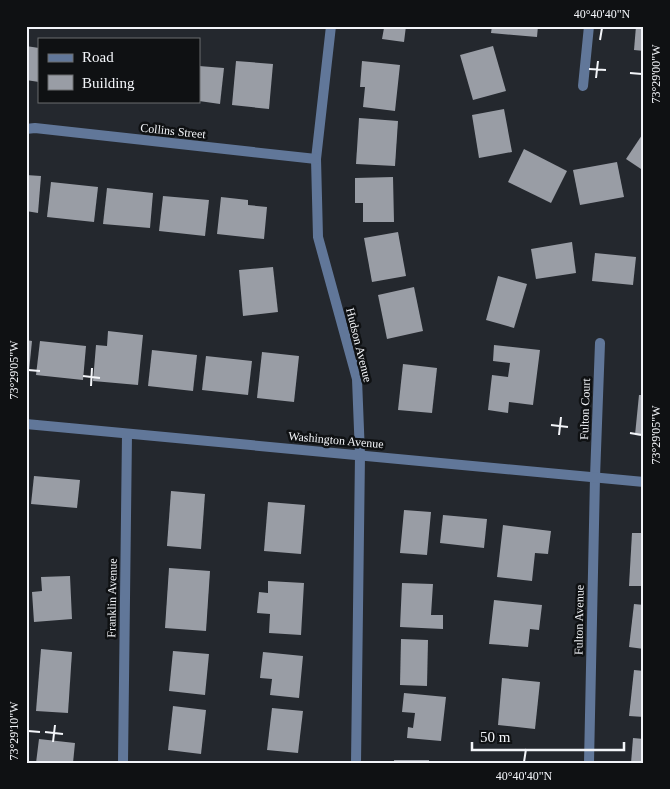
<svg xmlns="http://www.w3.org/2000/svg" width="670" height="789" font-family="'Times New Roman',serif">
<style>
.building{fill:#999da5}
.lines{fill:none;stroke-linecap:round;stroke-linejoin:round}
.minor{stroke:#617799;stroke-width:10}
.tertiary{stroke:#617799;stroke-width:10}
.ticks{fill:none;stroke:#f3f5f9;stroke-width:2}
.labels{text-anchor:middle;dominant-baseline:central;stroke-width:5;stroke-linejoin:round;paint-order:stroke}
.street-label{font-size:12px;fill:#f3f5f9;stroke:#0f1113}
.neatline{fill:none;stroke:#f3f5f9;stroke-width:2}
.ticks-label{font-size:12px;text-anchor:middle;fill:#f3f5f9}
</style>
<rect width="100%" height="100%" fill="#24282e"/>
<!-- building -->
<g class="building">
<path d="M377,26h29l-2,16 -22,-3 2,-11z"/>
<path d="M492,26h46l-1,11 -46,-4z"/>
<path d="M636,26h8v25l-10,-1z"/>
<path d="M26,46l13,2v34l-13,-2z"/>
<path d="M493,46l13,45 -33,9 -13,-45z"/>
<path d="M236,61l37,3 -4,45 -37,-4z"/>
<path d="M362,61l38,4 -5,46 -32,-4 2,-20h-5z"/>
<path d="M199,66l25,2 -4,36 -21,-3z"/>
<path d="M504,109l8,43 -33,6 -7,-43z"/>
<path d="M359,118l39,3 -3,45 -39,-2z"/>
<path d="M644,132v39l-18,-12z"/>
<path d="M524,149l43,22 -16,32 -43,-21z"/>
<path d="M617,162l7,35 -44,8 -7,-35z"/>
<path d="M26,175l15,1 -3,37 -12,-2z"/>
<path d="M393,177l1,45h-31v-19h-8v-25z"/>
<path d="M51,182l47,5 -4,35 -47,-5z"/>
<path d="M107,188l46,5 -3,35 -47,-4z"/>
<path d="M163,196l46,4 -4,36 -46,-5z"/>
<path d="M221,197l27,3v5l19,2 -3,32 -47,-5z"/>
<path d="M398,232l8,44 -34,6 -8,-44z"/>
<path d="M572,242l4,31 -40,6 -5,-30z"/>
<path d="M595,253l41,4 -3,28 -41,-4z"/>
<path d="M273,267l5,45 -35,4 -4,-46z"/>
<path d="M498,276l29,8 -13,44 -28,-8z"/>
<path d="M414,287l9,44 -36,8 -9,-44z"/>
<path d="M108,331l35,4 -5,50 -45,-4 3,-36 11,1z"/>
<path d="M26,340l6,1 -4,40h-2z"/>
<path d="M40,341l46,5 -3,34 -47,-5z"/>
<path d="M494,345l46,5 -7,55 -24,-3 -1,11 -20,-3 4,-35 16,2 2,-14 -17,-2z"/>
<path d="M152,350l45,5 -4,36 -45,-5z"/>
<path d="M262,352l37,4 -5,46 -37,-4z"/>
<path d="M206,356l46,5 -4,34 -46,-5z"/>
<path d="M403,364l34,4 -5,45 -34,-3z"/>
<path d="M639,395h5v41l-9,-1z"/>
<path d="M34,476l46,4 -3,28 -46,-4z"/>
<path d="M171,491l34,3 -4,55 -34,-3z"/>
<path d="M268,502l37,3 -4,49 -37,-3z"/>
<path d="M404,510l27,2 -4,43 -27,-2z"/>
<path d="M443,515l44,4 -3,29 -44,-5z"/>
<path d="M503,525l48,6 -3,23 -13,-1 -3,28 -35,-4z"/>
<path d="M632,533h12v53h-15z"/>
<path d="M169,568l41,3 -4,60 -41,-3z"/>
<path d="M70,576l2,43 -38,3 -2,-30 10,-1 -1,-14z"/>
<path d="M268,581l36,2 -3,52 -32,-2 1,-19 -13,-1 2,-21 9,1z"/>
<path d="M402,583l31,1 -2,31h12v14l-43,-2z"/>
<path d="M494,600l48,5 -3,25 -9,-1 -2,18 -39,-3z"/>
<path d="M634,604l10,1v44l-15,-2z"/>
<path d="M401,639l27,1 -1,46 -27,-1z"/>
<path d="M41,649l31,3 -4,61 -32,-2z"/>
<path d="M173,651l36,3 -4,41 -36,-4z"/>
<path d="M263,652l40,4 -4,42 -29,-3 2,-16 -12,-1z"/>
<path d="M634,670l10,1v46l-15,-1z"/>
<path d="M502,678l38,4 -5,47 -37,-4z"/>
<path d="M404,693l42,4 -5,44 -34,-3 1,-11 5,1 2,-15 -13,-1z"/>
<path d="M173,706l33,4 -5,44 -33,-4z"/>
<path d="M272,708l31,3 -5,42 -31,-3z"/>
<path d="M633,738l11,1v24h-13z"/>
<path d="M39,739l36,4 -2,20h-37z"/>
<rect x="394" y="760" width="35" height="3"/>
</g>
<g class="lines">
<!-- minor -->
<g class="minor">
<path d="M331,26l-15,133 2,78 39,142 3,76 -4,308"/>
<path d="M583,86l6,-60"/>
<path d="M26,129l9,-1 281,31"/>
<path d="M123,763l4,-329"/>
<path d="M589,763l6,-286 5,-134"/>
</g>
<!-- tertiary -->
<path class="tertiary" d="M26,424l618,58"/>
</g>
<!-- ticks -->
<path class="ticks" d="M600,40l2,-12M589,69l17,1M630,73l12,1M596,78l2,-17M28,370l12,1M83,376l17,2M91,386l1,-18M551,425l17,2M630,433l12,2M559,435l2,-18M28,731l12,1M45,732l18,2M53,742l2,-17M524,762l2,-13"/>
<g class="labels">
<!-- street labels -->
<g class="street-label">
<text transform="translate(173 131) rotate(6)">Collins Street</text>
<text transform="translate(359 345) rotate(76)">Hudson Avenue</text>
<text transform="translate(585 409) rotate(-88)">Fulton Court</text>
<text transform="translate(336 440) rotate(5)">Washington Avenue</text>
<text transform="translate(112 598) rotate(-89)">Franklin Avenue</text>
<text transform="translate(579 620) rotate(-89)">Fulton Avenue</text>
</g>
</g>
<!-- border -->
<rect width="670" height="789" fill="none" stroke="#0f1113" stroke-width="55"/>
<!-- legend -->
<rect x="38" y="38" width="162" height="65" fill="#0f1113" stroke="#6a6c6f"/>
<rect x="48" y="54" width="25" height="8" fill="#617799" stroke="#6a6c6f"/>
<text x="82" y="62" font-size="15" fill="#f3f5f9">Road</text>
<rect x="48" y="75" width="25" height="15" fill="#999da5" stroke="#6a6c6f"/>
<text x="82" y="88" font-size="15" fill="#f3f5f9">Building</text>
<!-- scale -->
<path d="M472 742v8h152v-8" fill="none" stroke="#f3f5f9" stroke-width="2.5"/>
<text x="480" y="742" font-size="15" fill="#f3f5f9" stroke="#0f1113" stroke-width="4" paint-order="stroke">50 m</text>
<rect x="28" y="28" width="614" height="734" class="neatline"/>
<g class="ticks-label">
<text x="602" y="18">40°40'40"N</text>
<text transform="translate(656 74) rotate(-90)" y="4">73°29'00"W</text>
<text transform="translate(14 370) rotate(-90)" y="4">73°29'05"W</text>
<text transform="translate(656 435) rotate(-90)" y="4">73°29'05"W</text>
<text transform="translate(14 731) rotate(-90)" y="4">73°29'10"W</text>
<text x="524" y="780">40°40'40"N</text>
</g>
</svg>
